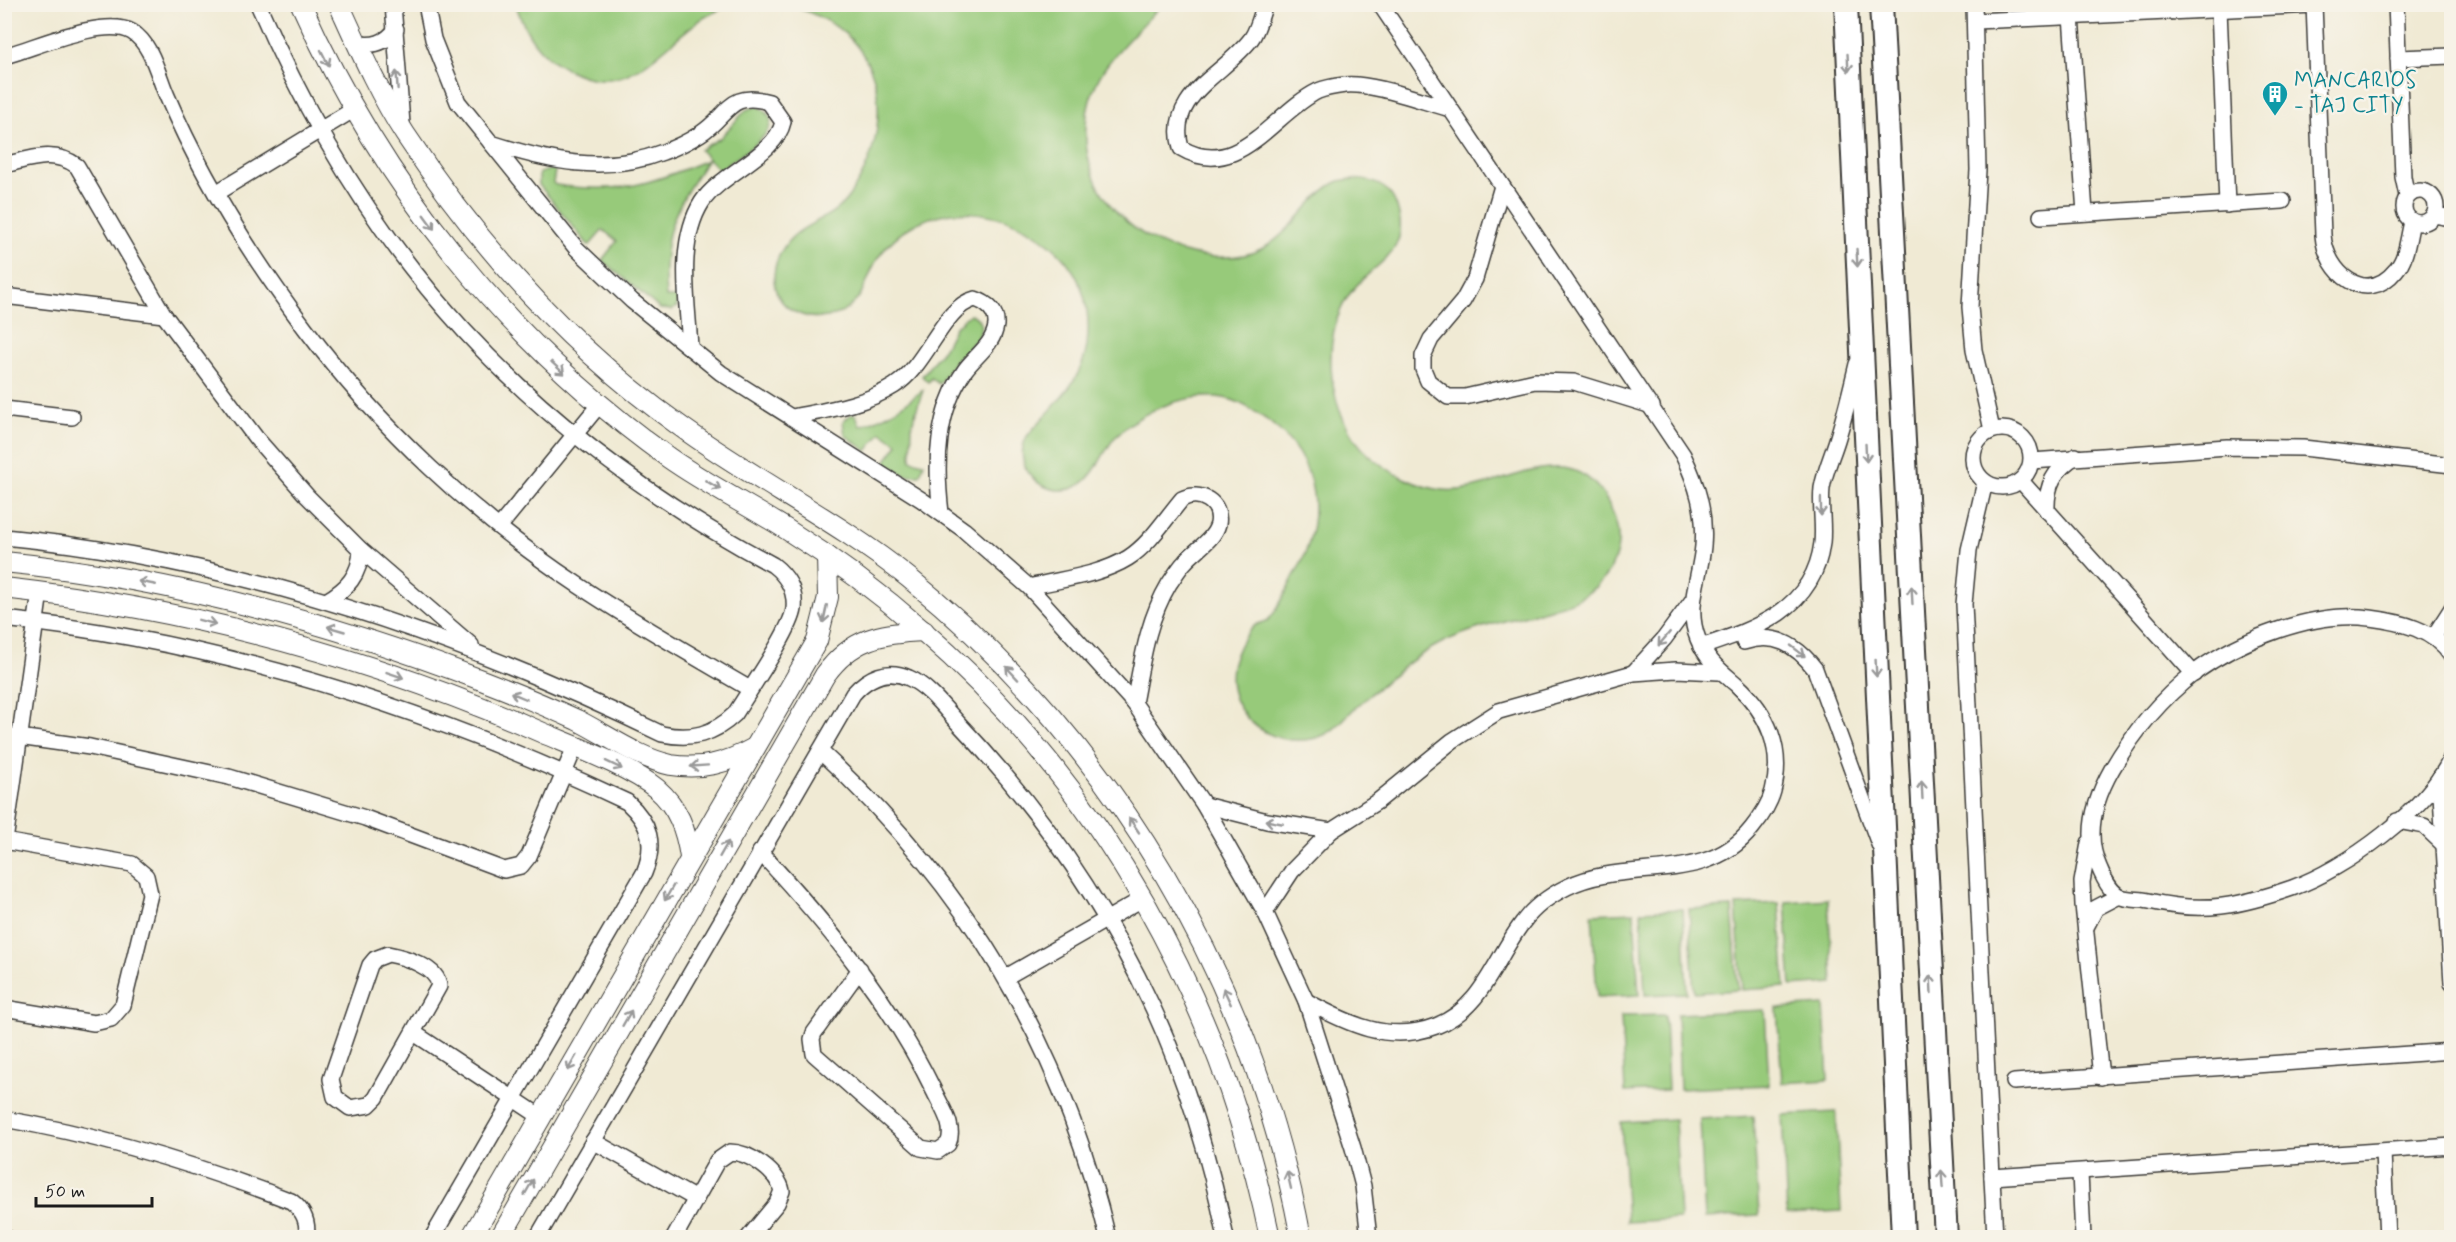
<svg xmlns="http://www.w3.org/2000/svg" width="2456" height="1242" font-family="Mynerve,sans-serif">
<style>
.green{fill:#97ca7a;stroke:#5a734b;stroke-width:1.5}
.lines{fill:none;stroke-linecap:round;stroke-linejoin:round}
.minor-casing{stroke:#3c3b38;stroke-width:18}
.tertiary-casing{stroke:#3c3b38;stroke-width:22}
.secondary-casing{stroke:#3c3b38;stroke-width:26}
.minor{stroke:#fff;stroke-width:15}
.tertiary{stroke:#fff;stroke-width:20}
.secondary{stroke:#fff;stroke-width:22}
.oneway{stroke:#999}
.labels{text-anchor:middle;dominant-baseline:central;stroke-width:5;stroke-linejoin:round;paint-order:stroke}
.culture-label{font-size:22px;fill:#0d838f;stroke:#f7f3e8;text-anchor:start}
</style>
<rect width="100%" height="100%" fill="#f7f3e8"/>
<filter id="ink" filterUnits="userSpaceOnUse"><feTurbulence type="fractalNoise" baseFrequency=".0167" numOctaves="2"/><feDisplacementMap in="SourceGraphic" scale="12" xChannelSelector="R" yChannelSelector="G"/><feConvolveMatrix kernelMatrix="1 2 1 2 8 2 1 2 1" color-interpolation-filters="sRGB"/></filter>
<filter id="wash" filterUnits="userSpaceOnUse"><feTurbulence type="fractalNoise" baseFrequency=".008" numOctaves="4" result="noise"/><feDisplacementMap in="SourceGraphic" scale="24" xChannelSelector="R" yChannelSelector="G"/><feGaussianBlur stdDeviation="1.35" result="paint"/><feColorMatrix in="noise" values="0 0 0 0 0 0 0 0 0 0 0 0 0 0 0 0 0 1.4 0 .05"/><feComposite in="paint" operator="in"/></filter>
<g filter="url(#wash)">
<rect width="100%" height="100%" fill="#f0ead4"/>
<!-- green -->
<g class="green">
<path d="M516,5v-1l221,1c-65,9 -94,107 -172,63 -27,-14 -40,-35 -49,-63z"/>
<path d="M788,5h373c-33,38 -72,63 -75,120 -5,70 51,122 117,131 22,3 43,2 62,-9 27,-15 49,-55 72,-65 12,-5 34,-3 46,5 9,6 14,18 16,28 9,40 -28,50 -48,77 -34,45 -23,128 19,164 20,17 47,31 73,34 54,6 123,-59 163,9 11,19 17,40 8,62 -8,20 -26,35 -46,42 -46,16 -94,21 -138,46 -27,16 -53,39 -76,60 -14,13 -20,24 -38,29 -50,13 -101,-32 -80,-84 4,-10 9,-20 17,-27 4,-4 11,-4 15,-7 10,-9 18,-29 25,-42 33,-56 29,-117 -26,-158 -13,-9 -27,-19 -43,-22 -35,-6 -79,11 -105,35 -15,14 -21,40 -38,51 -31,20 -71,-13 -55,-46 2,-4 18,-21 21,-24 19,-21 36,-40 40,-69 4,-34 -2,-64 -26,-90 -49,-51 -138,-63 -183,3 -9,13 -11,30 -22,43 -15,17 -39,21 -59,12 -35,-16 -26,-60 0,-80 19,-14 38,-17 52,-37 31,-42 43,-107 7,-151 -16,-20 -44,-33 -68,-40z"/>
<path d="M757,106c41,20 -22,51 -38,64l-19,-20 20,-12 26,-28z"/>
<path d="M707,160c-34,51 -46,74 -41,137h12l-1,10 -5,3 -12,-1 -58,-49 15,-19 -14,-11 -14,16 -50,-61v-12l13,-4 3,2 -2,12 3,2c64,9 92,0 151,-25z"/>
<path d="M970,314c12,4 12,12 9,23l-23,23 -17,24 -8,-6 -3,4 -6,-6 22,-28 11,-21z"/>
<path d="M923,390l-11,34 -1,36 13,3 -4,12h-15l-20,-13 13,-18 -17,-12 -14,19 -22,-16 -2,-14 9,-7 4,1 4,11c25,-8 43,-20 63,-36z"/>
<path d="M1828,899l5,84 -42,3 -6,-84z"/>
<path d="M1779,903l6,84 -43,3 -6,-85z"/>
<path d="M1732,907l6,83 -44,3 -5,-84z"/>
<path d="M1683,909l4,84 -42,2 -4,-84z"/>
<path d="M1634,912l5,83 -42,2 -5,-83z"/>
<path d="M1824,1005l4,75 -46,3 -5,-75z"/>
<path d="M1765,1010l4,75 -89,4 -3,-75z"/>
<path d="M1665,1015l3,75 -43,2 -4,-76z"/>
<path d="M1836,1112l5,99 -54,3 -5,-99z"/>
<path d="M1753,1116l6,99 -54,3 -5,-99z"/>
<path d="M1675,1119l5,100 -53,3 -6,-100z"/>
</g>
</g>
<g filter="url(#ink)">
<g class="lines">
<!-- minor casing -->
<g class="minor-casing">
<g id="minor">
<path d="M393,4l9,120"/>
<path d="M426,4l7,35 25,63 118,146 56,53 89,72 201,127 42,30 65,57 105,116 70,102 61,107 41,89 47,147 10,38 6,52"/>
<path d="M1265,4c-4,11 -7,26 -14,35 -27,36 -85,56 -70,109 57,34 92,-35 137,-57 7,-3 19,-5 27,-6 25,-3 76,16 102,23"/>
<path d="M1974,4l4,166 -8,137 4,43 18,80"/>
<path d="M2314,4l9,231c3,38 43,72 73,35 11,-12 12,-33 16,-48"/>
<path d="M2396,4l7,173 4,19"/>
<path d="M2219,9l8,196"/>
<path d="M2071,16l14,197"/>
<path d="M1975,21l339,-16"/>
<path d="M356,43c17,4 30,0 40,-14"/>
<path d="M4,56c31,-8 100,-40 128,-24 20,12 26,44 35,64 35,82 84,160 138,232 74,99 169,188 273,257 55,37 114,70 172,104"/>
<path d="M2398,58l54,-2"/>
<path d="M491,143c56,18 114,32 172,9 12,-4 26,-11 37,-18 29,-18 28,-44 69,-32l14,20c-7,33 -62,51 -81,80 -26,41 -14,101 -12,146"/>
<path d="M4,165c26,-6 50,-16 73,1l87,149 92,123 51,58 54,54 110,95"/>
<path d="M1502,186l-27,93 -12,22 -32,38 -8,17v13l5,12 20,16h17l70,-16 39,1 78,24"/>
<circle cx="2420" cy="207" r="16"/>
<path d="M216,193l137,-83"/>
<path d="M2434,215l18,3"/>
<path d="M2041,216l242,-15"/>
<path d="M4,296l160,19"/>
<path d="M4,409l68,8"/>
<path d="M792,417c35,-7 72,-12 102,-31 34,-21 48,-79 81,-87 12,4 22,12 21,26 -2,19 -21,31 -31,45 -29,42 -30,94 -24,143"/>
<circle cx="2002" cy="458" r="29"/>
<path d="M2032,461l195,-14 76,1 149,17"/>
<path d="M2021,481l173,193"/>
<path d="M1985,482l-16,68 -5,54 31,634"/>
<path d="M2047,511c-1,-26 7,-41 29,-55"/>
<path d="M499,527l100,-122"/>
<path d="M4,537c230,22 451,96 658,197 29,6 51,1 73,-20 13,-22 56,-83 59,-105 2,-19 -7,-33 -21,-44 -246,-132 -404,-304 -515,-561"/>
<path d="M1029,587c31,-8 70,-11 99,-29 22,-14 37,-39 54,-59 18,-9 40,3 36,25 -4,16 -23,26 -33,38 -6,6 -11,15 -16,22 -22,37 -27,78 -35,119"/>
<path d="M326,601c21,-12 34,-26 35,-51"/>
<path d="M4,619c218,23 426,90 623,183 23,21 29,42 17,71l-212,365"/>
<path d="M2434,636l18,-28"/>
<path d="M1744,642c30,-10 52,2 71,27l65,178"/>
<path d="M1701,647c55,-18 113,-38 121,-104 2,-18 -2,-37 0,-55 3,-17 10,-32 15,-48 8,-25 14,-51 20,-76"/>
<path d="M2452,657c-18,-28 -51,-35 -82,-39 -56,-8 -131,22 -176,55 -33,26 -61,60 -82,96 -17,30 -28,65 -13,98 4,10 12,26 22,30 9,3 19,2 28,4 54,13 91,5 143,-13 52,-18 138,-80 160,-132"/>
<path d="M1633,673l31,-34 28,-38"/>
<path d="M4,735l86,12 139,30 136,41 139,52 17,-4 8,-10 46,-109"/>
<path d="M820,751c146,135 242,292 288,487"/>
<path d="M2440,777l12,206"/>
<path d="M1204,805l63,16 64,10"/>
<path d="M2397,821l27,5 19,18"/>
<path d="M4,841l128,23 14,12 4,18 -27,111 -12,14 -17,4 -90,-15"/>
<path d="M5,841l35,-249"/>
<path d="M2089,843l-7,39 1,23 18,172"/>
<path d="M760,852c68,73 131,150 175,241 7,15 21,34 13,51l-10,7 -17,-3 -107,-94 -2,-15 2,-6 46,-64"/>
<path d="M1265,912l27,-41 39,-40 47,-30 74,-60 47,-30 134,-38 43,-3 43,2"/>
<path d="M2086,927l10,-19 23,-12"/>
<path d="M388,954c16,3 50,13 51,32l-63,112 -7,7 -19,3 -15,-11 -4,-18 39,-114 5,-6z"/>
<path d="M1006,977l138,-79"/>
<path d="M1306,1001c42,23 83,43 130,25 47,-18 59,-68 87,-104 11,-15 28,-27 44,-35 60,-30 138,1 185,-59 9,-11 17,-22 21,-37 11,-41 -5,-78 -36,-106 -16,-14 -30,-24 -39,-46 -13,-32 2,-60 5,-93 3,-33 -6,-62 -20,-91l-303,-451"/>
<path d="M414,1033l127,84"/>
<path d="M2014,1082l438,-31"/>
<path d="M4,1119c99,17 194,46 287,82 13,10 18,21 15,37"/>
<path d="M593,1141l103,58"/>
<path d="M2383,1152l4,86"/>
<path d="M2080,1173l3,65"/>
<path d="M1992,1177l460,-31"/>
<path d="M4,1237l3,1"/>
<path d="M537,1238l316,-544c15,-17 34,-26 56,-16 19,8 36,31 50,46 80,84 145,179 194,284 34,74 57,151 73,230"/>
<path d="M674,1238l43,-77 13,-9c19,0 48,20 52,39l-5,12 -29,35"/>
</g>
</g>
<!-- tertiary casing -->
<g class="tertiary-casing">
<g id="tertiary">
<path d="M301,4c81,181 206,338 368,454 37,26 79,47 117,71 48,30 94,64 137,102 181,157 299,372 347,607"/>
<path d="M339,4c20,44 40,90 66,130 75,114 164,213 275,292 74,54 157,94 229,152 204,165 344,401 392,660"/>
<path d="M4,562c165,16 326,60 480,119 31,12 63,25 93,39 30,15 61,38 94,45 31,5 56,-2 83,-17"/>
<path d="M4,588c186,21 368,70 539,145 33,14 87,34 114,56 21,18 29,41 33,68"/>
<path d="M471,1238l346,-597 11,-44 -1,-41"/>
<path d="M500,1238l325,-563c27,-37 55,-42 99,-44"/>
</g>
</g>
<!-- secondary casing -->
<g class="secondary-casing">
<g id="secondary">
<path d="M1846,4l57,1234"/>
<path d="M1881,4l65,1234"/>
</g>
</g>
<!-- minor -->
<use href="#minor" class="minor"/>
<!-- tertiary -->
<use href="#tertiary" class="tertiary"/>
<!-- secondary -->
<use href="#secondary" class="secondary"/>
</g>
<!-- one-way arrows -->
<defs><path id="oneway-shaft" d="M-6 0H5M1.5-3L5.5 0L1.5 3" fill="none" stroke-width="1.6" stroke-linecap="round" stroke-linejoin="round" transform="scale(1.5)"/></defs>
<g class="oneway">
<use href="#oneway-shaft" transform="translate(325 58) rotate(63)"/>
<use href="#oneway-shaft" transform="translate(1848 63) rotate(87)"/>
<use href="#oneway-shaft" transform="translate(397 80) rotate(-94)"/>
<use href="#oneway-shaft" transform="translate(429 222) rotate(54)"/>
<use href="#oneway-shaft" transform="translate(1857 258) rotate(87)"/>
<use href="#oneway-shaft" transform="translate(558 368) rotate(43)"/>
<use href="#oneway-shaft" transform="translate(1866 453) rotate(87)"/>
<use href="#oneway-shaft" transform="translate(713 485) rotate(31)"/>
<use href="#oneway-shaft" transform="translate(1821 507) rotate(89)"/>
<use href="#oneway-shaft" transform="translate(147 583) rotate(-169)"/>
<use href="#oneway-shaft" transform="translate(1912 595) rotate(-93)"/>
<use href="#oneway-shaft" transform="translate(825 614) rotate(102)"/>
<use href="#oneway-shaft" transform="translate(207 622) rotate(14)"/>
<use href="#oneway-shaft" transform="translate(336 629) rotate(-164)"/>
<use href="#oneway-shaft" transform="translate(1664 639) rotate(130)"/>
<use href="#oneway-shaft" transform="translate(1798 651) rotate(38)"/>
<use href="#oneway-shaft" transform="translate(1876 668) rotate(87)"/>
<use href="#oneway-shaft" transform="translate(1012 673) rotate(-133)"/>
<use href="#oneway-shaft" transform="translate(395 675) rotate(19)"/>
<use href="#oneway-shaft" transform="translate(519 696) rotate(-157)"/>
<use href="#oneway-shaft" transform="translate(614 765) rotate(26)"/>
<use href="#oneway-shaft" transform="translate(699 766) rotate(176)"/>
<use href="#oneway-shaft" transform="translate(1922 790) rotate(-93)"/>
<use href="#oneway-shaft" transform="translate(1274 822) rotate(-169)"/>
<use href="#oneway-shaft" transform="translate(1134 825) rotate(-124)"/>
<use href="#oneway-shaft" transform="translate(724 849) rotate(-60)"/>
<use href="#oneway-shaft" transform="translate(669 893) rotate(120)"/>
<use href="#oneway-shaft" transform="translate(1931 984) rotate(-93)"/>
<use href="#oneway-shaft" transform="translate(1227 996) rotate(-115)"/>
<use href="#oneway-shaft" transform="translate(627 1018) rotate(-60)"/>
<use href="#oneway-shaft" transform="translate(572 1063) rotate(120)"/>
<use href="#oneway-shaft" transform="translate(1942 1179) rotate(-94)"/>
<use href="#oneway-shaft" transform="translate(1289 1180) rotate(-103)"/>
<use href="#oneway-shaft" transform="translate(529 1187) rotate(-60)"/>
</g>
</g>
<!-- icons -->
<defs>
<g id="building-pin" transform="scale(1.35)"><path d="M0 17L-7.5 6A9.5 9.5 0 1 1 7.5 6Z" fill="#0f9aa8" stroke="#f7f3e8"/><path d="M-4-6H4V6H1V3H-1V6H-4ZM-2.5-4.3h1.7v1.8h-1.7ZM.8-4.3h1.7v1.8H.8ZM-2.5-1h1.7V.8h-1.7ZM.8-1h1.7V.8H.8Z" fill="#fff"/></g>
</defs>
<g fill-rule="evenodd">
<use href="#building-pin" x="2275" y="94"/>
</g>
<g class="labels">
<!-- culture labels -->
<g class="culture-label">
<text x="2294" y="81">MANCARIOS<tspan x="2294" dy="25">- TAJ CITY</tspan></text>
</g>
</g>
<!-- margin -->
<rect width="2456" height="1242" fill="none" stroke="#f7f3e8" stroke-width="24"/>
<!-- scale -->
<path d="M36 1197v9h116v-9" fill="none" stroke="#1c1c1c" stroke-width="3"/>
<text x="45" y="1197" font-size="18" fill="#1c1c1c" stroke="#f7f3e8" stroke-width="4.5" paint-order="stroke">50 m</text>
</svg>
